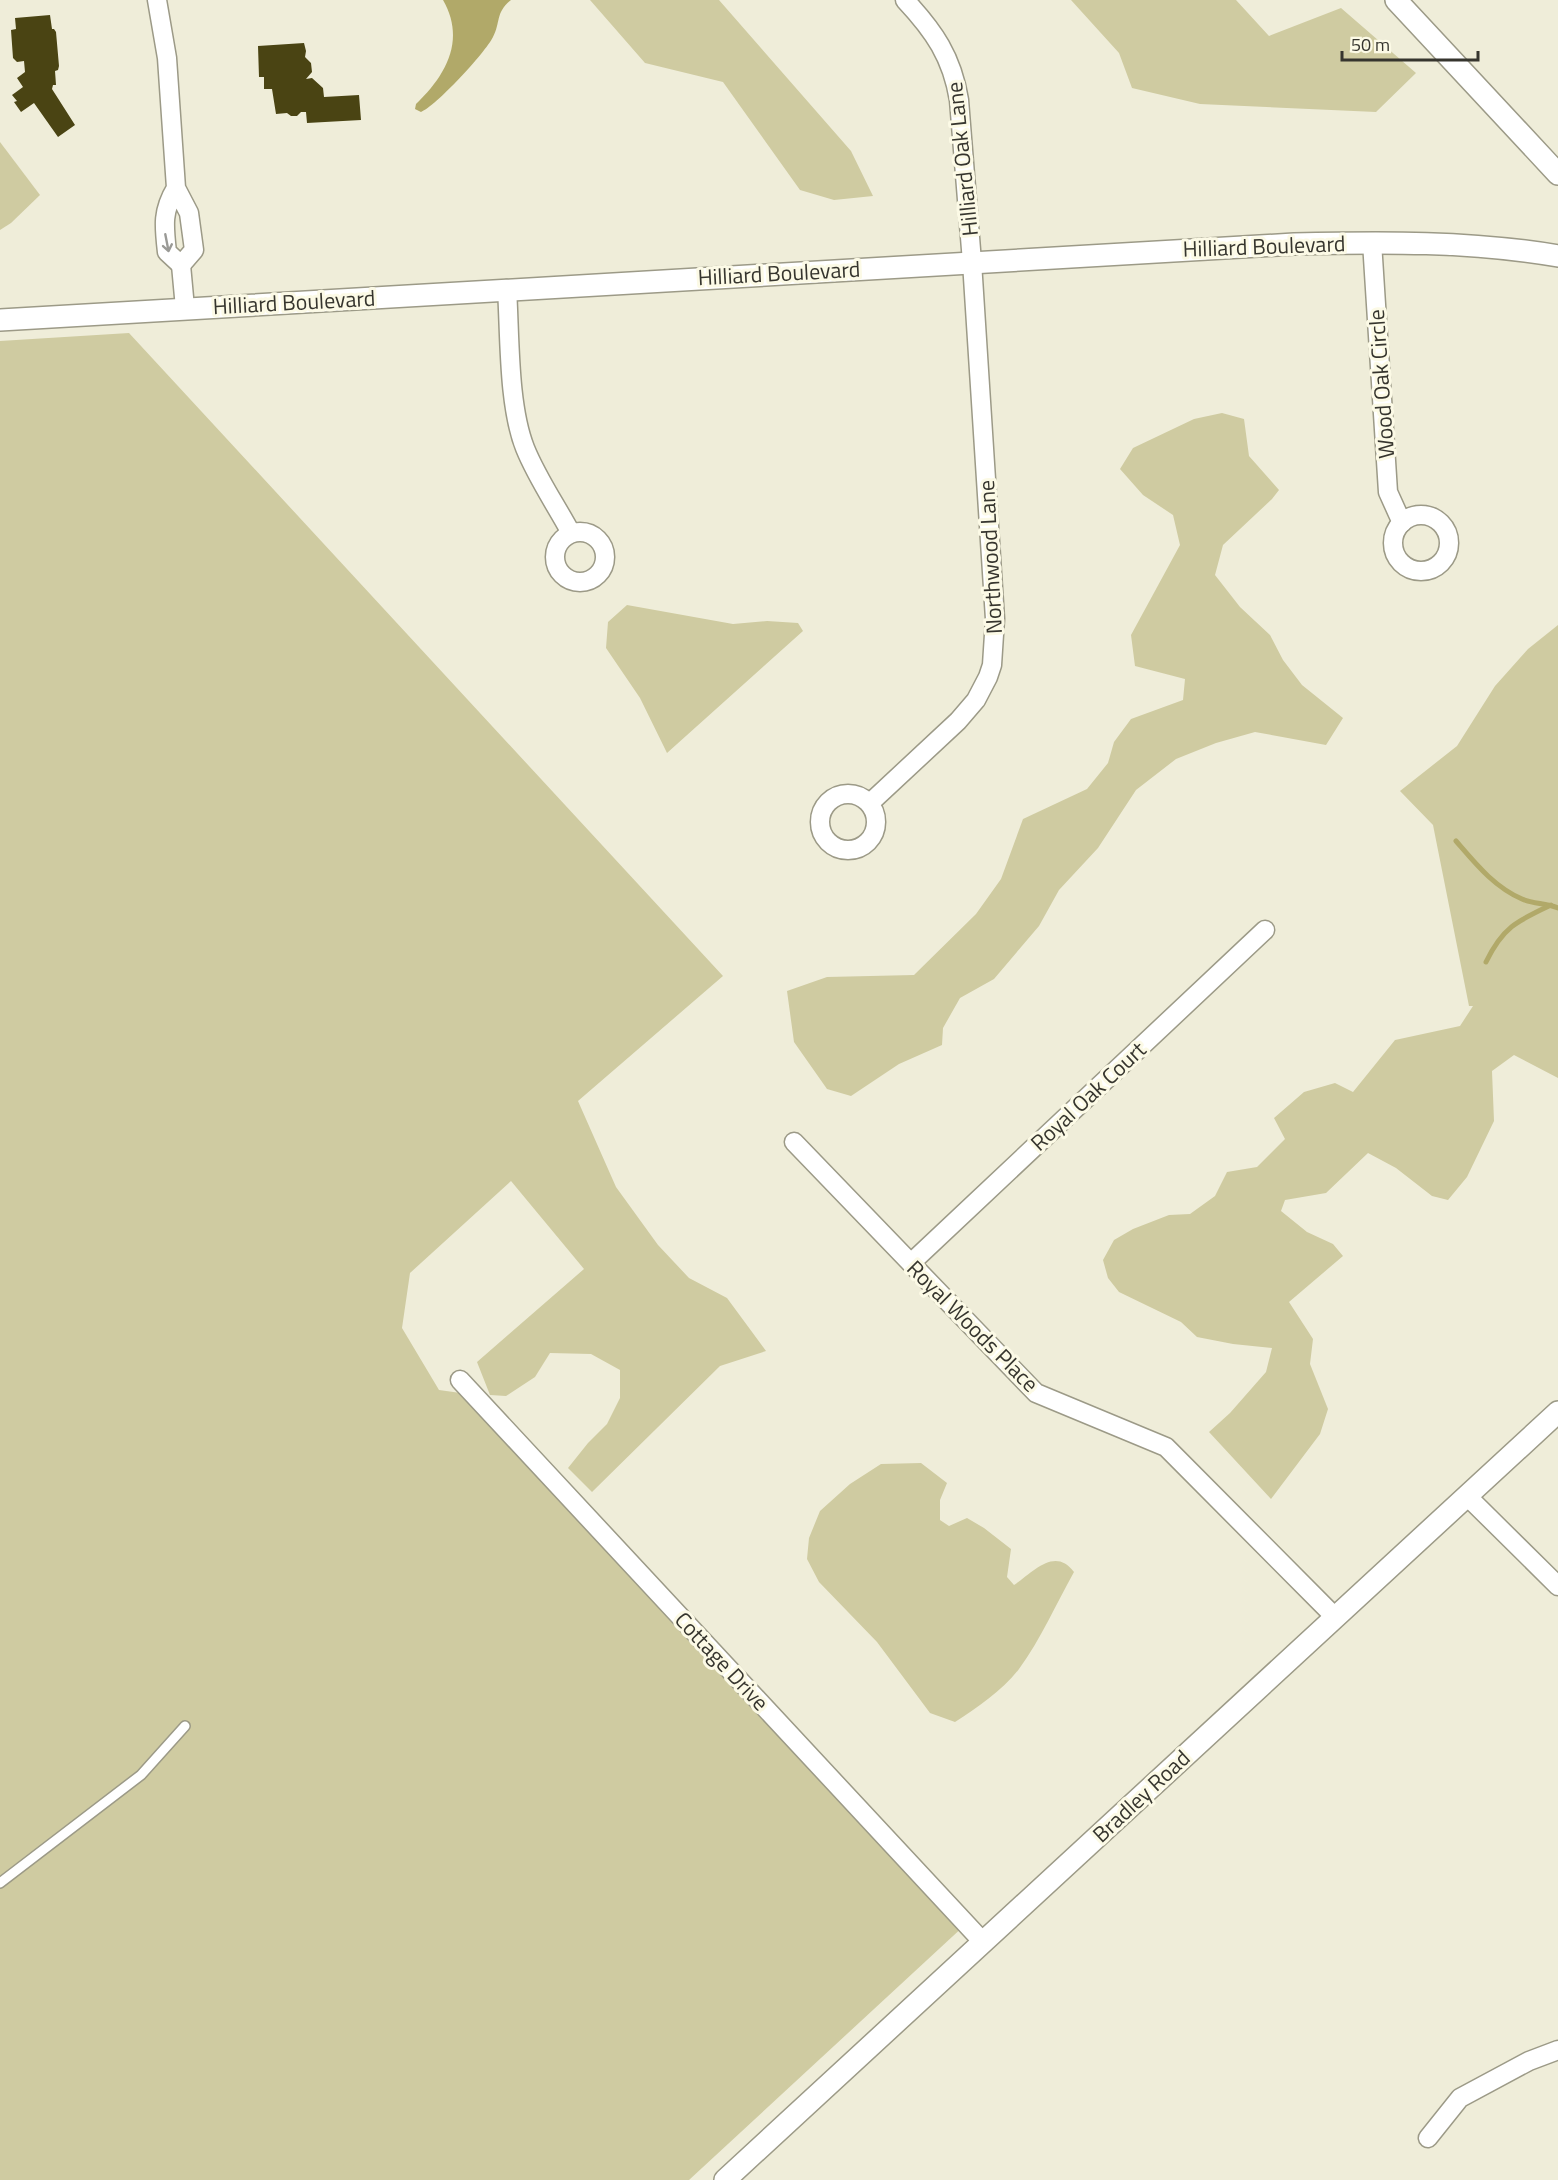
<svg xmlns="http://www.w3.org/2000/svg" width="1558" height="2180" font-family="'Titillium Web',sans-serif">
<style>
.green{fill:#cfcba1}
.water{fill:#b1a969}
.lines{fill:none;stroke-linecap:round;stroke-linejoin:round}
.stream{stroke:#b1a969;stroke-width:5}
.building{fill:#4a4413}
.service-casing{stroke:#9c9a87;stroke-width:12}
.minor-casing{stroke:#9c9a87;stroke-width:21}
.tertiary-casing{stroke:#9c9a87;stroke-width:24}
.service{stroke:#fff;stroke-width:9}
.minor{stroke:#fff;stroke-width:18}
.tertiary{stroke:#fff;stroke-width:21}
.oneway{stroke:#9a9a96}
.labels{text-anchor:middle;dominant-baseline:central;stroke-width:6;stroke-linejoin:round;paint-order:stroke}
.street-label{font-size:22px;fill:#36352e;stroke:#fcfae6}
</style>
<rect width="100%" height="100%" fill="#efedd9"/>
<!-- green -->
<g class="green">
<path d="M590,0h129l132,151 22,45 -39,4 -34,-10 -77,-108 -78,-19z"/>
<path d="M1071,0h165l33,36 72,-28 75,65 -40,39 -176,-8 -68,-16 -13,-35z"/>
<path d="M0,142l40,53 -29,28 -11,7z"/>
<path d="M129,333l594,643 -145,125 38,86 42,58 31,33 38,20 39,53 -46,15 -128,126 -24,-24 20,-25 19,-19 13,-26v-28l-29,-16 -41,-1 -15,24 -29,19 -16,-1 -13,-33 107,-93 -73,-88 -101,92 -8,55 37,62 36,5 491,529 -277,256h-689v-1839z"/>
<path d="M1222,413l22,6 5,37 30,34 -7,9 -49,46 -8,30 25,32 30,28 13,25 19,25 41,33 -17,27 -71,-13 -39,11 -40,16 -40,31 -38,58 -39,42 -20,36 -45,53 -34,19 -17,30 -1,17 -43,19 -48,32 -24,-7 -33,-47 -7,-51 40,-14 87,-2 62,-61 25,-35 22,-60 64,-30 21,-26 6,-21 17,-23 52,-19 2,-21 -50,-13 -4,-31 49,-90 -7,-30 -30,-20 -23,-26 13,-21 61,-29z"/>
<path d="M627,605l106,19 34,-3 31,2 5,8 -136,122 -27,-55 -34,-50 2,-26z"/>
<path d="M1558,625v453l-44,-23 -22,16 2,50 -27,56 -19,23 -16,-4 -36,-28 -28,-15 -42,40 -41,7 -4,11 26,21 26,12 10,12 -54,46 24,37 -3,25 18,45 -8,25 -49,65 -62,-67 21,-19 36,-41 6,-24 -39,-4 -36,-7 -16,-15 -62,-30 -11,-14 -5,-18 11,-20 19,-11 36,-14 21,-1 25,-18 12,-24 30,-5 28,-28 -11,-21 30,-26 31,-9 18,9 42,-52 65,-14 13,-20h-4l-36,-181 -33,-34 57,-45 38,-60 33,-37z"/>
<path d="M921,1463l26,20 -7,17v20l9,6 18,-8 17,10 27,21 -4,28 7,8c19,-13 41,-39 60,-13 -18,32 -33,67 -55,97 -17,22 -41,38 -64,53l-25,-9 -53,-71 -58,-60 -12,-23 2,-21 11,-27 30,-27 31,-20z"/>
</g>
<!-- water -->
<path class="water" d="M443,0h68c-16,13 -10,22 -18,37 -8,16 -57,69 -72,75l-6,-3 1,-5c30,-29 50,-64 27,-104z"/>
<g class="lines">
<!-- stream -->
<g class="stream">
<path d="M1456,841c19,22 38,46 66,58 11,5 24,4 36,9"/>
<path d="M1486,962c17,-35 31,-41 65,-57"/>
</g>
</g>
<!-- building -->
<g class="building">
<path d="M50,15l2,14h2l2,3 3,34 -1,4 -3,1 1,14h-3l-1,4 23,36 -17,12 -24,-34 -13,9 -7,-10 3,-1 -5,-6 11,-8 -6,-9 8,-6 -1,-11 -7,1 -4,-4 -2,-28 5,-1 -1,-11z"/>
<path d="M304,43l2,8 -1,6 6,6 1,9 -6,7 6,-1 11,10 1,9 35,-2 2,25 -54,3 -1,-11h-5l-4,4h-6l-4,-3 -11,1 -4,-25h-8v-12h-5l-1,-31z"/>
</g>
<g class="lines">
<!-- service casing -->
<g class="service-casing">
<path id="service" d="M0,1883l141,-108 44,-49"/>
</g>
<!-- minor casing -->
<g class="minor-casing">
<g id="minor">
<path d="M157,0l10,58 9,130 13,25 5,37 -13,15 -14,-13c-3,-26 -5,-41 9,-64"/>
<path d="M1372,242l16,250 14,31"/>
<path d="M181,265l4,43"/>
<path d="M507,289c3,47 1,116 18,159 12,30 31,57 46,85"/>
<circle cx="1421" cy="543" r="28"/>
<circle cx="580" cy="557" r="25"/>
<circle cx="848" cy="822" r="28"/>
<path d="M870,803l88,-82 18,-21 12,-23 4,-12 3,-46 -23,-357 -13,-162c-7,-43 -25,-69 -54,-100"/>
<path d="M794,1142l242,251 130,54 169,170"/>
<path d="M911,1263l354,-333"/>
<path d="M460,1380l523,562"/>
<path d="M1467,1496l91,90"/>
<path d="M1428,2138l32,-40 69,-37 29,-11"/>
</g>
</g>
<!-- tertiary casing -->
<g class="tertiary-casing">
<g id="tertiary">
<path d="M1396,0l162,174"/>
<path d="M0,320l1294,-76c88,-2 177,-3 264,12"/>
<path d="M725,2180l833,-768"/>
</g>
</g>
<!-- service -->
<use href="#service" class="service"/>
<!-- minor -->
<use href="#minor" class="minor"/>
<!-- tertiary -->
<use href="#tertiary" class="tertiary"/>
</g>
<!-- one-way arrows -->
<defs><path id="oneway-shaft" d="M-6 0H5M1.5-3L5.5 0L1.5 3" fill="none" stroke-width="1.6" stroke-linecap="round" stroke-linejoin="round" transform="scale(1.5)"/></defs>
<use class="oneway" href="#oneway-shaft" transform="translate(167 243) rotate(79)"/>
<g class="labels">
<!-- street labels -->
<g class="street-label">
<text transform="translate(962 159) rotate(-96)">Hilliard Oak Lane</text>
<text transform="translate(1264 246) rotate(-2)">Hilliard Boulevard</text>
<text transform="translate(779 273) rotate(-3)">Hilliard Boulevard</text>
<text transform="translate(294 302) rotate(-3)">Hilliard Boulevard</text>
<text transform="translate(1381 384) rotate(-94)">Wood Oak Circle</text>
<text transform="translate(990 557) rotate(-93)">Northwood Lane</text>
<text transform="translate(1088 1096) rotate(-43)">Royal Oak Court</text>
<text transform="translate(973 1326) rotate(45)">Royal Woods Place</text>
<text transform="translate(722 1661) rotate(47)">Cottage Drive</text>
<text transform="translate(1141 1796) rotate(-43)">Bradley Road</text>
</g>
</g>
<!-- scale -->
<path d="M1342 51v9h136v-9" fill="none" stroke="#36352e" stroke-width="3"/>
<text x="1351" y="51" font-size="18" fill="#36352e" stroke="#fcfae6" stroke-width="4.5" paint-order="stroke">50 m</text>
</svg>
